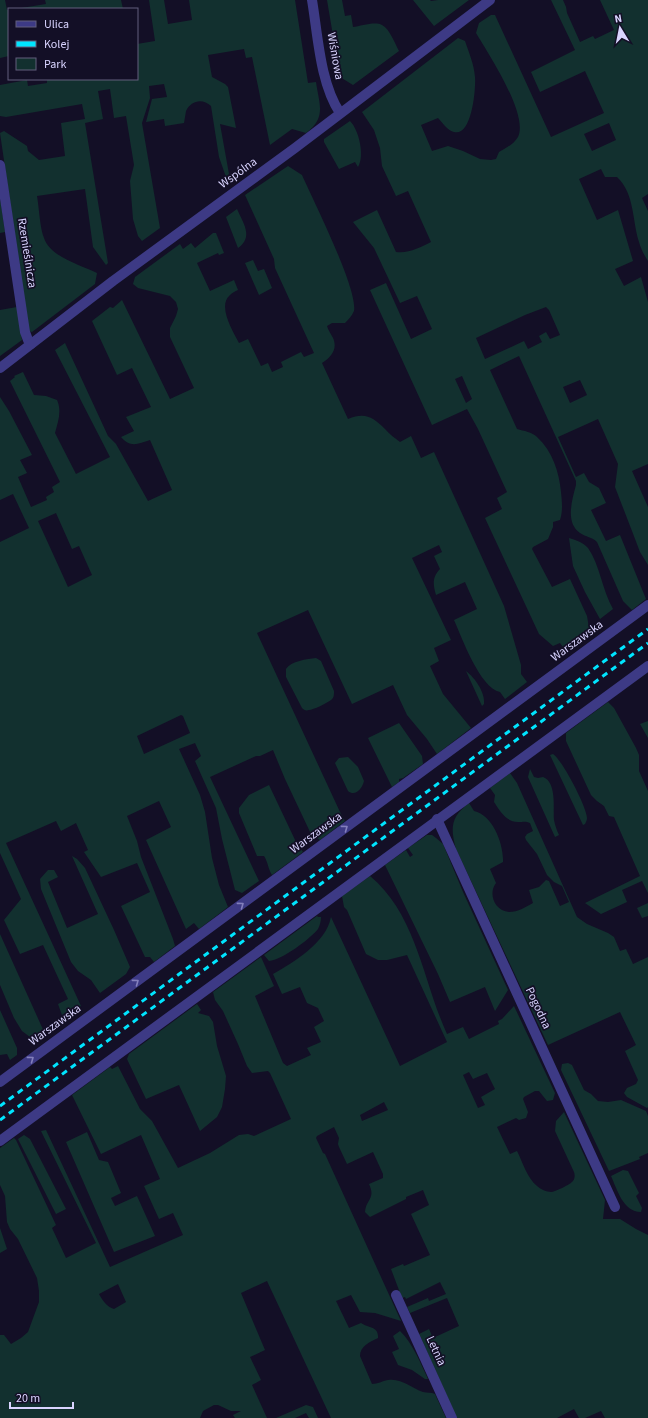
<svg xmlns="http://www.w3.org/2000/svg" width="648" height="1418" font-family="'Source Sans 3',sans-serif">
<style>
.green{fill:#12302f;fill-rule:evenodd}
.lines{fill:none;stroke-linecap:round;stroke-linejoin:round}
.street{stroke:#3d3a85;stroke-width:10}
.rail{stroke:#00e5ff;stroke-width:3;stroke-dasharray:6 5;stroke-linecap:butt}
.oneway{stroke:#837fbc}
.labels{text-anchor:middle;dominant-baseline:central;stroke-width:3.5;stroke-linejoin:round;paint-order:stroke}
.street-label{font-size:12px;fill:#d9d4ff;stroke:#130f26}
</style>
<rect width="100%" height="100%" fill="#130f26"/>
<!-- green -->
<g class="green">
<path d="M0,0h5l2,10h2v46l-9,2z"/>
<path d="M45,0h76l2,9h-108l31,-5z"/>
<path d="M149,0h15l4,24 24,-4 -3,-20h106l13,83 8,-1c3,22 11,35 -10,51l-14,-4 -22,16 -18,-88 -6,1 -2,-9 -36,6 4,22 13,7 3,3 8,41 -16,-4 9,50 -3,3 -7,-20 -8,-51c-8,-8 -20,-6 -25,5l-2,12 -19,3 -1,-7 -18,3 6,-23 15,-2 -3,-13 -15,2 1,12 -8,25 18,105 -18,13 -4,-5 -5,-17 -3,-38 4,-16 -8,-49 -12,2 -4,-29 -12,2 5,28 -18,4 23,140 -2,2 -13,-18 -8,-58 -48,7c2,11 3,33 7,42 6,19 37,27 53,35l-2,11 -63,48 -3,-1 -29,-198 4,-2 23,15 1,5 11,9 26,-4 -4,-33 24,-4 -3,-15 -76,13 -6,-1v-31l27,-5 1,6 19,-3v-4h90v-35l18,-3z"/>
<path d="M327,0h15l3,16 6,-1 2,12c8,-1 22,-6 29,-2 8,4 13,19 17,26l-46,34 -13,-8z"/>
<path d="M413,0h17l1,1 7,-1h31l-35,26z"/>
<path d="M551,0h12l3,7 1,6 13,29 13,-6 2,3 19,-9 -14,-30h48v194l-6,4 6,13v50c-4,-6 -7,-12 -9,-19 -7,-22 -4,-48 -22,-65h-12l-4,-8 -22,10 18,41 21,-10 15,51 -18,8 9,17 17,-9 7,25v162l-16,7 16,36v58l-8,-13 -8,-21 -17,-44 3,-23 -20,-45 -40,18 18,40 8,-4 5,9 10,6 7,15 -15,7 15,31 14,-6 26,64 -14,11 -9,-9 -26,-59c-5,-5 -11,-5 -17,-9 -15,-10 -8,-33 -4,-48v-4l-57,-125 -29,14 27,59c7,2 15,3 20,8 16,15 22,35 24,55 1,10 2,19 -1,28l-7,2v5l-5,12 -15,8 -1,2 20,38 18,-8 17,37 2,12 -4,5 -22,14 -3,-4 -7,3 -14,-12 -54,-116 17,-9 -5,-11 10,-6 -29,-63 -11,-20 -35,16 -62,-135 16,-7 25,56 21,-10 -15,-33 -17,7 -26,-55 -21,-26 24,-12 19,42c12,2 25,-5 35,-10l-23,-51 -12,5 -14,-30 -2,-18 -6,-18 -12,-18 96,-74 7,3c4,12 9,23 10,36 1,11 -3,60 -21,55 -6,-1 -12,-10 -16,-14l-17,7 11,26 16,-5 15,5 17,8 11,1 5,-1 3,-7c7,-4 15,-8 19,-15 11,-22 -30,-84 -42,-104l3,-10 12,-8h4l56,122 53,-24 -19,-42 -45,21 -9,-20 44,-22zM609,123l7,17 -24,11 -8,-17zM546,307l3,3 11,25 -10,4 -4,-7 -7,4 3,6 -14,7 -4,-8 -39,18 -9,-21 49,-23zM462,376l10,23 -6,4 -11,-24zM580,380l7,15 -17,8 -7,-16z"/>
<path d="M350,121c9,9 15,35 8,46l-3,-5 -16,7 -15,-27v-3z"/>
<path d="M288,166l14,9c11,25 56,114 52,136 -2,5 -6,9 -9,12h-13l-5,3c1,4 4,8 6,12 5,11 -2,19 -11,25l26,56c17,-7 25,-2 37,10 4,5 10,9 15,13l11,-6 10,22 13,-6 70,154 17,59v9l6,8 -22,17 -5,-7c-20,-4 -38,-54 -46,-72l23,-11 -12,-27 -29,13c-3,-10 -4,-18 4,-26l-6,-13 8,-4 -3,-7 -27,13 39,82 -17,8 5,13 -9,5 13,28 28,34 -34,26 -10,-15 -20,-24 -14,-30 -41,19 -44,-94 -51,23 83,179 5,9 -25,19 -9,-6 -26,-55 -12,-29 -13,6h-4l-46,21 49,104 -17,12 -7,-3 -13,-51 -6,-31 -21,-47 6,-5 -6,-13 -16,6 21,46 5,17 7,46 7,27 9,22 -29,22 -5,-6 -8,6 -40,-89 25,-13 -12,-26 -32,15 10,25 4,16 32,82 2,7 -21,16 -4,-5h-5l-24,-51 29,-14 -13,-29 -36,14 -17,-25 4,-2 -12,-27 -15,8 -5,-10 -50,22 75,163 -18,12 -5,-14 10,-5 -25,-54 -23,9 -16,-34 17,-21 -21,-46v-311l29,-14 -16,-34 -13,6v-103l9,14 23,44 -12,5 7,13 -9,4 13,30 16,-7 -1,-3 8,-5 -2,-5 8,-5 -50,-101 5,-4 -1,-1 9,-4 11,23 12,1 11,4c5,11 1,22 -2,33l21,41 34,-17 -55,-107 10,-7 43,93 8,8 32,57 24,-11 -22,-50c-12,4 -20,8 -29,-3l13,-6 -8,-14 25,-10 -19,-39 -15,7 -25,-54 18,-14 3,1 9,-8 48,99 24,-11 -24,-51v-9l6,-12 2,-7 -2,-7 -6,-6 -32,-8 -5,-4 2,-7 45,-33 3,5 8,-6 4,5 18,-15h3l8,20 -5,2 -1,-2 -21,10 13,28 24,-11 4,10c-3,1 -6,3 -8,5 -13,11 3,36 9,48l9,-4 13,27 7,-3 4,9 11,-5 -2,-5 20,-10 3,5 10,-4 -39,-85 -1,-9 -29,-64zM56,513l16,36 7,-3 13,29 -24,12 -30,-66zM181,715l2,1 7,17 -46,21 -7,-18z"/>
<path d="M0,197l5,35 -5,1z"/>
<path d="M237,209c6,14 17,28 1,39l-12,-31z"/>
<path d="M253,260l5,11 6,-2 8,19 -13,7 -14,-32z"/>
<path d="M17,307l5,33 -22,16v-46z"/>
<path d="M569,538c6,2 14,4 19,10 12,17 14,42 25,61l-13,10 -15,-27 -12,-26z"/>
<path d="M316,658l5,3 13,30c0,4 0,7 -3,9 -4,3 -18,10 -22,10 -3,1 -5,0 -7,-2l-16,-31v-8c5,-8 21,-10 30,-11z"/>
<path d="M466,671c9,7 19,21 18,33l-2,2z"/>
<path d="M608,702l6,6 22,40 3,7v16l9,20v102l-6,-12 -20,9 5,12 -26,12 -16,-11 55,-27 -26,-59 -5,-1 -5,-10 -7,-5 -6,-6 -25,-54v-8z"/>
<path d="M648,721v17l-8,-14z"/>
<path d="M399,723l23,33 1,8 -20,14 -4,1v3l-7,5 -24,-49z"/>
<path d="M553,754c10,7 33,52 34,64 0,2 -1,4 -2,6l-2,1 -33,-70z"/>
<path d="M348,757l10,10 6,14c-2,8 -9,16 -16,10l-13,-28 4,-5z"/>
<path d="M530,769l4,8 4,1 5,-1c14,5 10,32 11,43 1,5 3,11 5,15l-4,2 -27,-60z"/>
<path d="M510,773l7,10 60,134 10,7 21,9 6,4 6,14 6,-2 7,15 15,-7v150l-1,1 -20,-11 -3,-4 3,-5 9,-4 2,-4 -13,-29 11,-6 -16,-33 -72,33 -92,-196c-6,-22 -5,-32 13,-46l5,8c19,4 30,34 29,51l-13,7 6,14c-8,10 -2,28 13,29 9,0 17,-5 24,-9l-4,-13 10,-3 7,-7 3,1 11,25 9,-4 -7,-16 -8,-4 -7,-7 -10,-21 -11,-14 -1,-3 2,-3 6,-3 -3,-8c-4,-2 -7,-1 -12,-1 -12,0 -18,-11 -24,-20l1,-7 -5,-7z"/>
<path d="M269,785l27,57 7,10 -31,23c-4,-6 -4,-13 -8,-19h-7l-18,-43v-5l10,-13z"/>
<path d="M427,835h5l4,3 7,6 20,48 45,98 -13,21 -10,-24 -35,15 -12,-28 -53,-109 21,-15 4,7 3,-2 -5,-7z"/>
<path d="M72,856l5,3 8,9 29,62 16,37 -4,7 -26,19 -9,-13 -13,-9 -7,-9 -30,-73 -1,-10 8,-9h6l4,7 -10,5 19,46 31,-14z"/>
<path d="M370,876c47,39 53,106 77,158l16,-7 6,12 30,-15 -1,-3 4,-2 12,-13 41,87 -2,7 -6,1 -8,-10h-4l-11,6 -1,2 5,13 -2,6 -7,2 -3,-2 -19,9 13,27 7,-3c6,12 10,27 20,35 3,3 10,6 14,6 4,0 20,-8 22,-11 2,-3 2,-6 1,-9l-19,-41 1,-10 8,-9 41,88 -2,19h17l16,10 12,6v183h-43l-4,-7 -16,7h-6l-5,-9 -17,9h-100l-38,-84 10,-5 4,9 26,-12 -12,-28 -37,15 -3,-6 21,-9 1,3 17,-7 -6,-12 -34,17 -1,-2 -3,1 -11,-29 12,-5 1,2 26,-11 -19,-41 18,-9 -6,-15 -17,7v2l-36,18 -5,-5c1,-13 11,-13 4,-28l14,-6v-4l-10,-22 -26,12 -8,-17 -1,-3 1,-6 -5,-11 -17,9 -1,2 7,15 2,1 76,167 -26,-8 -15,-1 -9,-17 -15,6 13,27 12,-5c7,5 18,3 17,15 -8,4 -18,8 -18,18l12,28c6,0 10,-3 16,-4 14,-2 23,8 35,12 4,1 8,0 12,2l11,24h-115l-64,-137 -26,12 24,57 -15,7 11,23 -9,5 15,33h-32l-2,-3 8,-4h-10l-13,-6h-4l-11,6 -3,7h-200v-83h4l7,9 10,-6 7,-6 11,-30v-11l-2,-13 -19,-39 -8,-10 -3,-7 -2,-26 -5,-11v-37l14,-10 2,2 40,85 -4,3 14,30 30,-15 -55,-112 5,-1 64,137 73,-32 -10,-22 -14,6 -15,-33 16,-7 -19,-44 -40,19 -29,-59 38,-28 2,2 6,-3 22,43 12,12 26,47 32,-15 29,-18 9,-1 6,2 37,-17 -21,-46 -2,-2 -16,2 -5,-7 -9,-22 -15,-33 -8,-11 -2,-8 48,-35 13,29 -19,10 28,67 4,3 24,-11 -4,-7 14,-6 -7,-15 10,-6 -6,-13 -11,-5 -7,-16 -18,7 -9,-20c21,-12 53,-31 58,-57l69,149 47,-24 -40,-87 -20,5h-9l-12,-6 -19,-44 -3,-3 -2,-11zM469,1072l4,7 14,-6 8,16 -14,8 4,8 -7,3 -15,-33zM384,1102l4,8 -26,11 -2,-6zM118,1284l8,18 -12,7c-7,-2 -12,-9 -15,-15z"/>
<path d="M648,903v13l-6,2 -5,-10z"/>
<path d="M317,916l1,1h3c0,4 -1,8 -3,12 -8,10 -36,31 -49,32l-5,-6z"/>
<path d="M0,934l45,100 -7,5 -8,-2 -8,-6 -8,-13 -14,-33z"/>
<path d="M197,1004l4,6 -3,3 11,3 4,6 4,24 9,30 -1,13 -3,18 -5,10 -17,14 -21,-46 -33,14 -19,-40 2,-5z"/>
<path d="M0,1010l17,38v7l-7,5 -3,-6 -7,1z"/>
<path d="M568,1063l4,2 12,25 7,4 7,7 10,1 13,-2 25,11 2,5v37l-9,4 1,2 -31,12 -48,-101 1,-6z"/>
<path d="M87,1132l12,28 9,2 13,31 -10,5 4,8 22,-10 18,40 -41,16 -48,-110z"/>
<path d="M24,1135l6,4 36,70 -10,5 -38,-75z"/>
<path d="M623,1170l5,1 11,22 -3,3 6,12 -1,4c-18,0 -24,-23 -30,-36z"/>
<path d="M0,1228l7,21 -7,4z"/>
<path d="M400,1331c13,13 20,31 28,48h-3l-13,-9 -14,-5 -6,-13 7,-3 -6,-13z"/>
<path d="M306,1405l7,2 5,11h-9l-3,-5 -11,5h-19z"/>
</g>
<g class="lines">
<!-- street -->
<g class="street">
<path d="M312,0c6,36 8,83 28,113"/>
<path d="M0,165l25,167 3,8 3,4"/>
<path d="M0,368l113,-87 182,-133 195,-148"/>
<path d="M437,819l178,388"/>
<path d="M0,1082l648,-477"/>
<path d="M0,1141l648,-475"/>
<path d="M396,1295l56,123"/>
</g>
<!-- rail -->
<g class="rail">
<path d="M0,1106l648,-477"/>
<path d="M0,1120l648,-477"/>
</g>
</g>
<!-- one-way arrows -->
<defs><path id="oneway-chevron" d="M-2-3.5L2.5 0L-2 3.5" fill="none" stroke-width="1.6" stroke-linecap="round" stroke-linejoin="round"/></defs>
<g class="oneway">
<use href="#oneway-chevron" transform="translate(345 828) rotate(-36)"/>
<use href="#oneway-chevron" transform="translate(241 905) rotate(-36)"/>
<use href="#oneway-chevron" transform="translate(136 982) rotate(-36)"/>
<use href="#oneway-chevron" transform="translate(31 1059) rotate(-36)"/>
</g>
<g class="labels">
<!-- street labels -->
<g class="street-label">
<text transform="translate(335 56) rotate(80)">Wiśniowa</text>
<text transform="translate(238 173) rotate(-36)">Wspólna</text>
<text transform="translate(27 253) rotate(81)">Rzemieślnicza</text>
<text transform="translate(577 641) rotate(-36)">Warszawska</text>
<text transform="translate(316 833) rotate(-36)">Warszawska</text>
<text transform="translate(538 1008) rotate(65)">Pogodna</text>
<text transform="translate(55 1025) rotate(-36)">Warszawska</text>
<text transform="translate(436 1351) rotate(65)">Letnia</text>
</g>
</g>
<!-- legend -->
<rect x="8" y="8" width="130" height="72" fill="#130f26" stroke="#625e7d"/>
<rect x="16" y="21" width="20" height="6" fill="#3d3a85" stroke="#625e7d"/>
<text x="44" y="28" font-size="12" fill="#d9d4ff">Ulica</text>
<rect x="16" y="41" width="20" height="6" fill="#00e5ff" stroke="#625e7d"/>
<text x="44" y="48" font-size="12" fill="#d9d4ff">Kolej</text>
<rect x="16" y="58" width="20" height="12" fill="#12302f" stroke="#625e7d"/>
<text x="44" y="68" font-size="12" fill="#d9d4ff">Park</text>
<!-- north arrow -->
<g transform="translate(620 28) rotate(350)" stroke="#130f26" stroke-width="3" paint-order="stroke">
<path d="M0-3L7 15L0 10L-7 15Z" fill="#d9d4ff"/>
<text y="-6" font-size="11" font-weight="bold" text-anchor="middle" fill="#d9d4ff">N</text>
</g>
<!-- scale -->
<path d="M10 1402v6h63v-6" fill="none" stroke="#d9d4ff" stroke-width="2"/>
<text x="16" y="1402" font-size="12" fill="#d9d4ff" stroke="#130f26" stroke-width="3" paint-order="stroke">20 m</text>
</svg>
